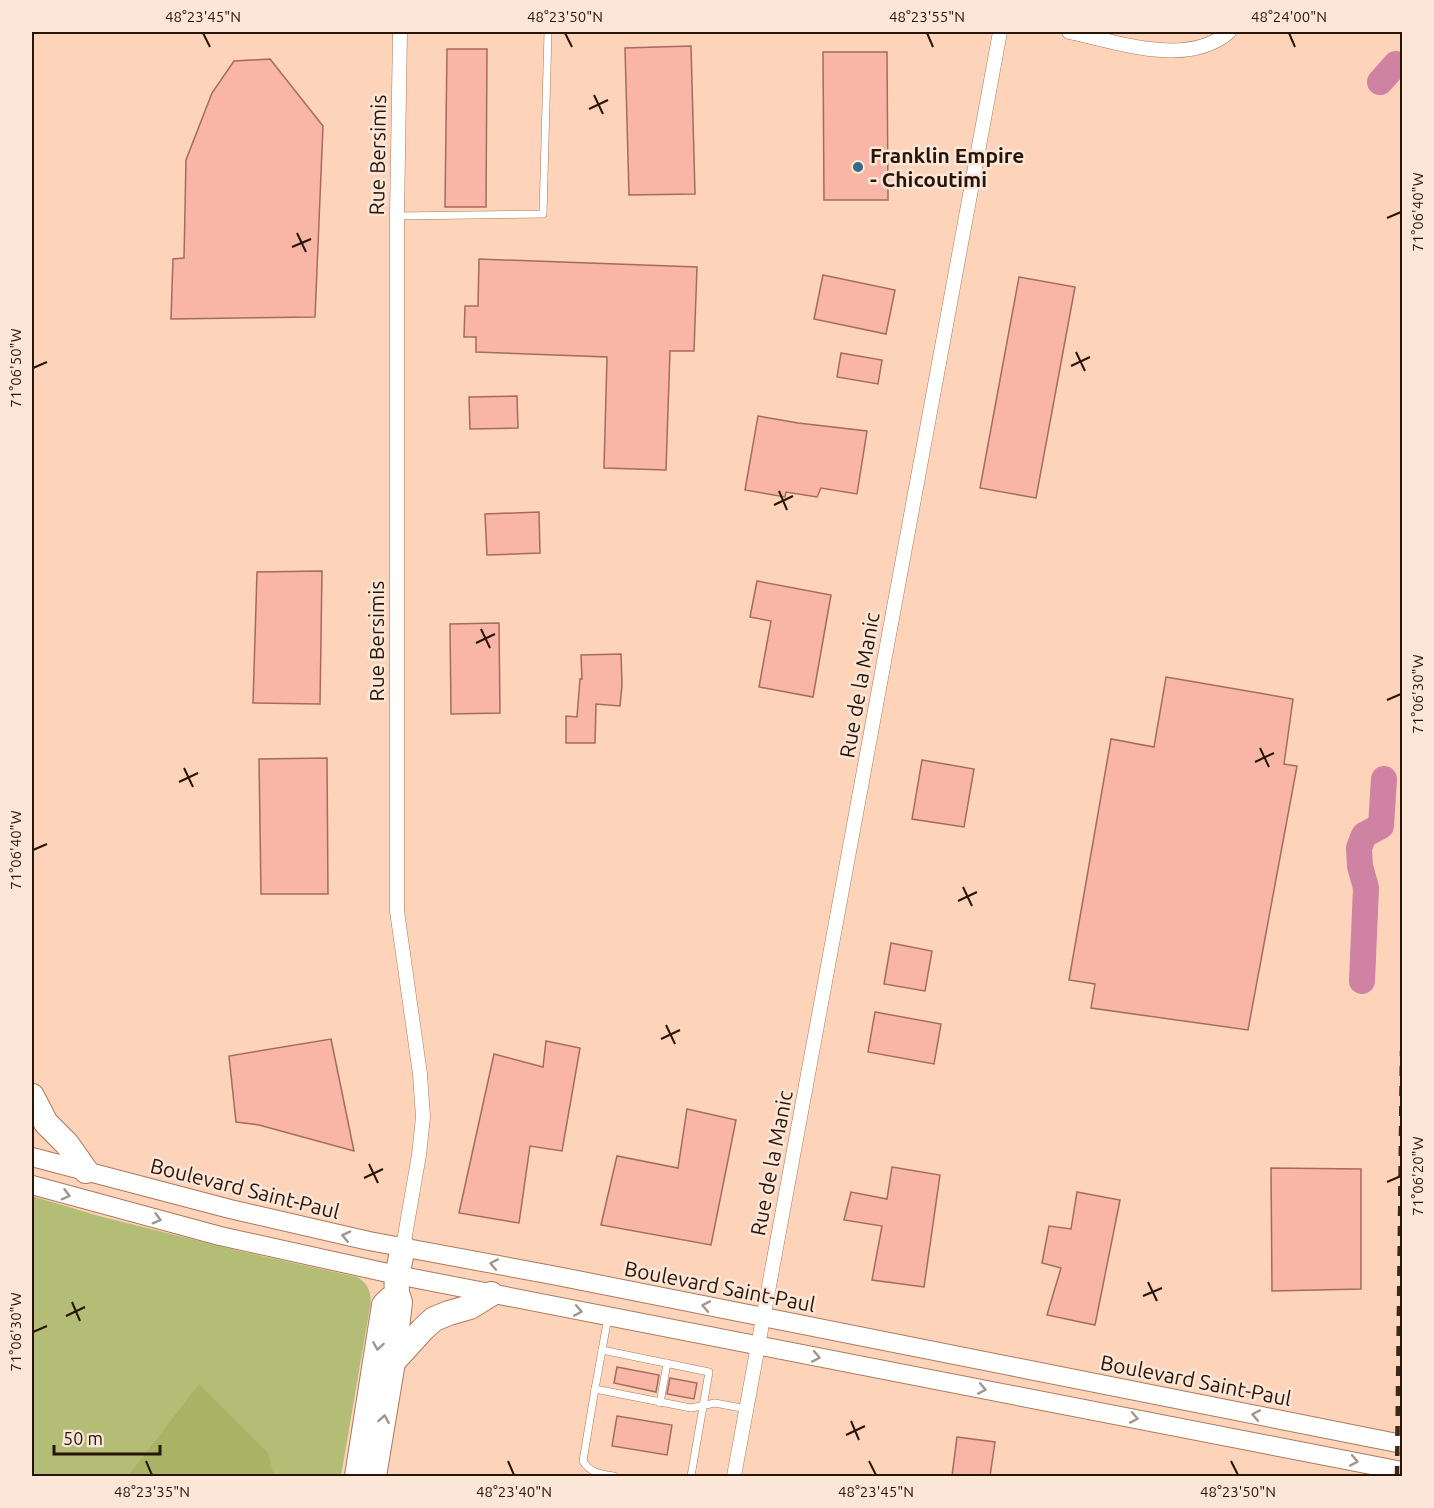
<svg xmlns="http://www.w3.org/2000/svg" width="1434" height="1508" font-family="Ubuntu,sans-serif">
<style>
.green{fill:#b4bd76}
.forest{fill:#a9b265}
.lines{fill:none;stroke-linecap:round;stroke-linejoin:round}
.river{stroke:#cf82a1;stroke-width:26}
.building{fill:#f9b6a6;stroke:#a36c5f;stroke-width:1.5}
.lane-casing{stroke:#aa7a5b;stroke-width:8}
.street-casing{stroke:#aa7a5b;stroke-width:15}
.secondary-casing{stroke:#aa7a5b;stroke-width:20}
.highway-casing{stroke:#aa7a5b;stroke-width:26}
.lane{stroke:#fff;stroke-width:7}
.street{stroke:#fff;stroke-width:14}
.secondary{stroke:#fff;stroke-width:18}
.highway{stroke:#fff;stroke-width:24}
.rail{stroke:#3d281a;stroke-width:4.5;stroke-dasharray:10 10;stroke-linecap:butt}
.oneway{stroke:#9e9690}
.ticks{fill:none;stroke:#271508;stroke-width:2}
.poi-dot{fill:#366b87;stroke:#fbe6d8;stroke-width:2}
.labels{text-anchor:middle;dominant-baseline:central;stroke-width:5;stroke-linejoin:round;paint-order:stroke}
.street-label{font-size:21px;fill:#271508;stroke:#fbe6d8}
.poi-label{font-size:21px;font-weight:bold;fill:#271508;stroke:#fbe6d8;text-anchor:start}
.neatline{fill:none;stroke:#271508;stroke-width:2}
.ticks-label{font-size:15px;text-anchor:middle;fill:#271508}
</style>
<rect width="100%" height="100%" fill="#fdd3b9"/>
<!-- green -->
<path class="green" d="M32,1196l67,20 136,34 122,27c10,6 13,12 14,24l-30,175h-309z"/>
<!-- forest -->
<path class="forest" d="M199,1384l69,69 6,23h-146z"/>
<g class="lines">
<!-- river -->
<g class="river">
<path d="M1380,82l16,-18"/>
<path d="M1362,981l4,-93 -6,-22 -1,-18 5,-13 17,-9 3,-47"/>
</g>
</g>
<!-- building -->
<g class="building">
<path d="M691,46l4,148 -66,1 -4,-147z"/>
<path d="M447,49h40l-1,158h-41z"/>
<path d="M823,52h64l1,148h-64z"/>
<path d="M270,59l53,67 -8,191 -144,2 2,-60 11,-1 2,-98 26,-67 22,-32z"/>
<path d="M479,259l218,8 -3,84h-24l-4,119 -62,-2 3,-111 -131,-5v-15h-12l1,-31h13z"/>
<path d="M823,275l72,15 -9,44 -72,-15z"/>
<path d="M1019,277l56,10 -39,211 -56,-10z"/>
<path d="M841,353l41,7 -4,24 -41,-7z"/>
<path d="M517,396l1,32 -48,1 -1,-32z"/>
<path d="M758,416l40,7 69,8 -10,63 -36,-6 -4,9 -31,-5 -1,5 -40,-7z"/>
<path d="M539,512l1,41 -53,2 -2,-41z"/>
<path d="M322,571l-2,133 -67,-1 4,-131z"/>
<path d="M757,581l74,14 -18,102 -54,-10 12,-66 -21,-4z"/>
<path d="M499,623l1,90 -49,1 -1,-90z"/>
<path d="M621,654l1,31 -2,21 -24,-2 -1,39h-29v-27l11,1 3,-38h2l-1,-24z"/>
<path d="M1166,677l127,22 -9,65 13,2 -49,264 -157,-22 4,-24 -26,-4 42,-241 43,8z"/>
<path d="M327,758l1,136h-67l-2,-135z"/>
<path d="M922,760l52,9 -10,58 -52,-8z"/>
<path d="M891,943l41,8 -7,40 -41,-7z"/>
<path d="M875,1012l66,12 -7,40 -66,-12z"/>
<path d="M331,1039l23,112 -95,-26 -23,-3 -7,-66z"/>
<path d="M546,1041l34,7 -18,103 -32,-5 -11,77 -60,-10 35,-159 49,13z"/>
<path d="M687,1109l49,11 -25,125 -110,-20 16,-69 61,12z"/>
<path d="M892,1167l48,8 -16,112 -52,-7 10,-54 -38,-6 7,-28 36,7z"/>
<path d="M1271,1168l90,1v120l-89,2z"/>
<path d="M1077,1192l43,8 -25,125 -48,-10 14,-47 -19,-5 7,-37 22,3z"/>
<path d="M617,1367l42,8 -3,17 -42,-9z"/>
<path d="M670,1378l27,5 -3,16 -27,-5z"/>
<path d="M617,1416l55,9 -5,30 -55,-9z"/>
<path d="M957,1437l38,5 -5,34h-38z"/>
</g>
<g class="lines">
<!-- lane casing -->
<g class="lane-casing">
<g id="lane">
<path d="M397,216l146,-2 5,-182"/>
<path d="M608,1317l-13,72 96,19 24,-5 32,6"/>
<path d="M602,1350l107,22 -18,104"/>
<path d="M595,1389l-12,72c7,12 18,13 31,15"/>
<path d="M660,1403l7,-40"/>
</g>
</g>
<!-- street casing -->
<g class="street-casing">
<g id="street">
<path d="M400,32l-3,184v695l23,163 3,43 -4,38 -16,92"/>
<path d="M1069,32c49,10 118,36 160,0"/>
<path d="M734,1476l266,-1444"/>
</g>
</g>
<!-- secondary casing -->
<g class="secondary-casing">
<g id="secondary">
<path d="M32,1157l198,52 139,32 183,34 850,169"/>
<path d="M32,1185l188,51 177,39 1005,196"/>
</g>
</g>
<!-- highway casing -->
<g class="highway-casing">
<g id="highway">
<path d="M32,1096l14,27 21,21 19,27"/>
<path d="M393,1362l30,-33 11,-10 15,-6 21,-6 21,-13"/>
<path d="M357,1476l27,-171 6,-6"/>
<path d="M374,1476l19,-114 7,-60c-8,-17 0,-37 3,-55"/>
</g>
</g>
<!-- lane -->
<use href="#lane" class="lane"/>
<!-- street -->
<use href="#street" class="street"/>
<!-- secondary -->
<use href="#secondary" class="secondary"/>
<!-- highway -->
<use href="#highway" class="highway"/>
<!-- rail -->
<path class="rail" d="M1397,1476l5,-425"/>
</g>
<!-- one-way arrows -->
<defs><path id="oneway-chevron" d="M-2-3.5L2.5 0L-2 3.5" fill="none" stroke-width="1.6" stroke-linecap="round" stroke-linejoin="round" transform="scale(1.5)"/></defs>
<g class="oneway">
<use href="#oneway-chevron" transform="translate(66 1195) rotate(15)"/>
<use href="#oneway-chevron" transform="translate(157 1219) rotate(15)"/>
<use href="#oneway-chevron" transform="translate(346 1236) rotate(-167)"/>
<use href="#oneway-chevron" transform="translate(494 1264) rotate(-169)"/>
<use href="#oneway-chevron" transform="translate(706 1306) rotate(-169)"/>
<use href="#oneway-chevron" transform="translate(578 1311) rotate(11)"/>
<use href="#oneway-chevron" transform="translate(378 1346) rotate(99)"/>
<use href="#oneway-chevron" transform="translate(816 1357) rotate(11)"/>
<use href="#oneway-chevron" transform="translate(982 1389) rotate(11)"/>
<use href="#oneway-chevron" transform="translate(1256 1415) rotate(-169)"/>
<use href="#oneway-chevron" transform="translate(1134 1418) rotate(11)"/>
<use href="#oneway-chevron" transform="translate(384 1419) rotate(-80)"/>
<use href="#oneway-chevron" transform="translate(1354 1461) rotate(11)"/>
</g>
<!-- ticks -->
<path class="ticks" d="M203,33l7,14M565,33l7,14M927,33l6,14M1289,33l6,14M594,95l9,19M589,109l19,-9M1387,218l14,-6M297,233l9,19M292,247l19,-8M1076,352l9,19M1071,366l19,-9M33,368l14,-6M779,491l8,19M774,505l19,-9M481,629l9,19M476,643l19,-9M1387,700l14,-6M1260,748l9,19M1255,762l19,-9M184,768l9,19M179,782l19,-9M33,850l14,-6M963,887l9,19M958,901l19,-9M666,1025l9,19M661,1039l19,-9M369,1164l9,19M364,1178l19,-9M1387,1182l14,-6M1148,1282l9,19M1143,1296l19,-8M72,1302l8,19M66,1316l19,-9M33,1332l14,-6M851,1421l8,19M846,1435l19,-9M146,1461l6,14M508,1461l6,14M869,1461l7,14M1231,1461l7,14"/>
<!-- markers -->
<circle class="poi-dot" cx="858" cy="167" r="6"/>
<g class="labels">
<!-- street labels -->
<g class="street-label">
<text transform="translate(377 155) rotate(-89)">Rue Bersimis</text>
<text transform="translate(376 641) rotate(-90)">Rue Bersimis</text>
<text transform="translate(859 685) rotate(-80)">Rue de la Manic</text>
<text transform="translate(771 1163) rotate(-79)">Rue de la Manic</text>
<text transform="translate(245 1188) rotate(14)">Boulevard Saint-Paul</text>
<text transform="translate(720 1286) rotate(11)">Boulevard Saint-Paul</text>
<text transform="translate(1196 1380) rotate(11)">Boulevard Saint-Paul</text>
</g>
<!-- poi labels -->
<g class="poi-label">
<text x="870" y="155">Franklin Empire<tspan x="870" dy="24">- Chicoutimi</tspan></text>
</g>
</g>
<!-- border -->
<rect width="1434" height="1508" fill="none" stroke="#fbe6d8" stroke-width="66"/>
<!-- scale -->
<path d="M54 1445v9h106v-9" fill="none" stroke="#271508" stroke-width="3"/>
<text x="63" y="1445" font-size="18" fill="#271508" stroke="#fbe6d8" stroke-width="4.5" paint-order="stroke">50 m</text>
<rect x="33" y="33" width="1368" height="1442" class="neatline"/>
<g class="ticks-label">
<text x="203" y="22">48°23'45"N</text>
<text x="565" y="22">48°23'50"N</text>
<text x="927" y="22">48°23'55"N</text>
<text x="1289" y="22">48°24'00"N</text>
<text transform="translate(1418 212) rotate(-90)" y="5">71°06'40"W</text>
<text transform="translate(16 368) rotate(-90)" y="5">71°06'50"W</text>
<text transform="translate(1418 694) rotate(-90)" y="5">71°06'30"W</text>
<text transform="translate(16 850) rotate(-90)" y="5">71°06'40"W</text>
<text transform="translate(1418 1176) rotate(-90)" y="5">71°06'20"W</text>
<text transform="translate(16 1332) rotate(-90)" y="5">71°06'30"W</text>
<text x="152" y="1497">48°23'35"N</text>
<text x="514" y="1497">48°23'40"N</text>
<text x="876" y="1497">48°23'45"N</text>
<text x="1238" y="1497">48°23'50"N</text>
</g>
</svg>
